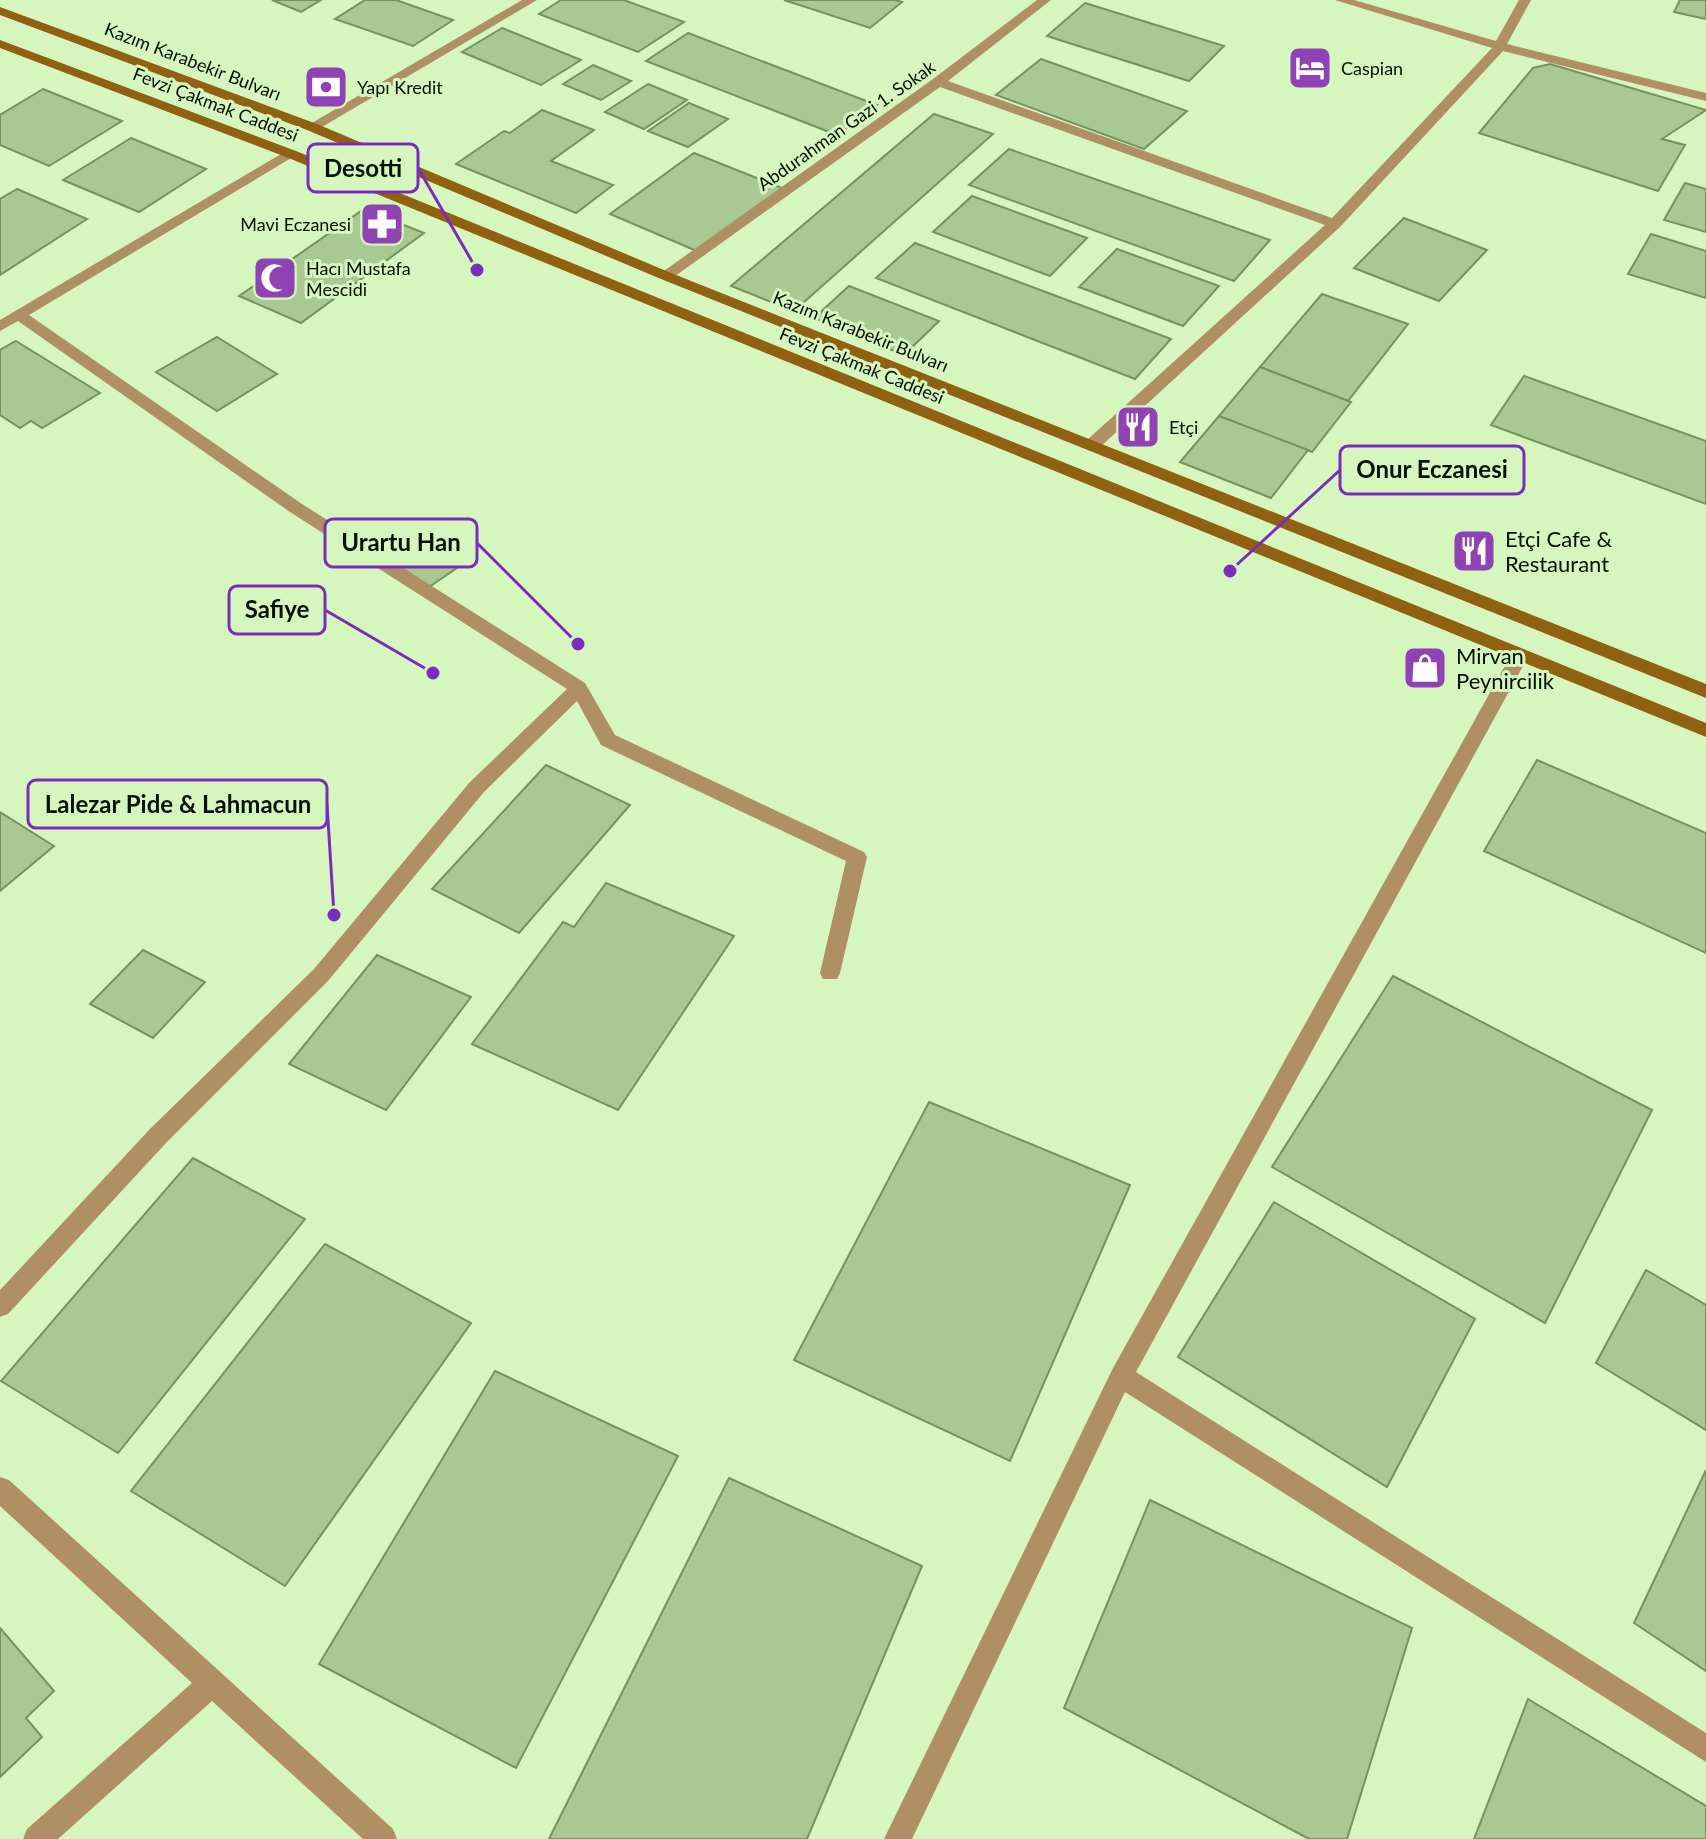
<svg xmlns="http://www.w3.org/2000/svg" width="1706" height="1839" font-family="Lato,sans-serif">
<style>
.building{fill:#a8c992;stroke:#74935f;stroke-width:2}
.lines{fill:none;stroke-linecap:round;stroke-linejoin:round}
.street{fill:#b08f64;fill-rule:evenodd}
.secondary{fill:#916112;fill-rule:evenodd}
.labels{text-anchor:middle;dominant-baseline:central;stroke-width:6;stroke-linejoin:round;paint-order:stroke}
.far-street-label{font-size:18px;fill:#050f00;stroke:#d5f7be}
.far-poi-label{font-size:18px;fill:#050f00;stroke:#d5f7be;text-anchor:start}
.poi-label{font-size:22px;fill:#050f00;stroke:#d5f7be;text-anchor:start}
.leader{fill:none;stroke:#7b2cbf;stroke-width:3}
.callout-dot{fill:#7b2cbf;stroke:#d5f7be;stroke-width:3}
.callout{fill:#d5f7be;stroke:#7b2cbf;stroke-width:3}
.callout-label{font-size:24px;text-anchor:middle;font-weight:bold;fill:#050f00}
</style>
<rect width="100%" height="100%" fill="#d5f7be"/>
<!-- building -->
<g class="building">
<path d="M272,0h49l-20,12z"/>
<path d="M365,0h31l57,20 -40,26 -78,-27z"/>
<path d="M561,0h63l60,22 -46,30 -99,-38z"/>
<path d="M784,0h111l7,2 -32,26z"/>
<path d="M1680,0h26v19l-32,-7z"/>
<path d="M1085,3l139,43 -35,35 -142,-45z"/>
<path d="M502,28l79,32 -40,25 -79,-33z"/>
<path d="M688,33l189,72 -40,30 -191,-74z"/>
<path d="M1041,59l146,52 -43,38 -148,-54z"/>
<path d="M1550,64l156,46 -44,29 23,6 -27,46 -179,-58 54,-65z"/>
<path d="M593,65l38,16 -30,19 -38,-16z"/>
<path d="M648,84l39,16 -43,29 -39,-17z"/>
<path d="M43,89l79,32 -73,45 -49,-21v-30z"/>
<path d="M689,103l39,16 -40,28 -40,-16z"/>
<path d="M542,110l52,20 -43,31 62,24 -37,28 -120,-49 48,-33 6,2z"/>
<path d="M934,114l59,20 -199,177 -63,-25z"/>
<path d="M131,138l75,31 -67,43 -76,-32z"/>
<path d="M1009,149l261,91 -36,41 -265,-96z"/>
<path d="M694,153l88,35 -83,64 -89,-38z"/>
<path d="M1685,183l21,6v43l-42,-12z"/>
<path d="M17,189l70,30 -87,56v-76z"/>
<path d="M972,196l115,42 -37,38 -117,-44z"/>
<path d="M364,209l60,24 -123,90 -62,-27z"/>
<path d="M1404,218l83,32 -48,51 -85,-33z"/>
<path d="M1651,234l55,17v47l-78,-24z"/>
<path d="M915,243l256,96 -36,40 -259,-101z"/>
<path d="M1117,249l102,37 -36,40 -104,-39z"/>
<path d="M849,286l90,35 -35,34 -90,-37z"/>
<path d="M1322,294l86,30 -60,77 -88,-34z"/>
<path d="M217,337l60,37 -60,37 -61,-39z"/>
<path d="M16,341l84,52 -58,35 -11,-7 -11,7 -20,-13v-65z"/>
<path d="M1260,367l91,35 -39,50 -93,-36z"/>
<path d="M1524,376l182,65v63l-215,-79z"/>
<path d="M1219,416l89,34 -37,48 -91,-36z"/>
<path d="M420,520l53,37 -44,30 -54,-38z"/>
<path d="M1537,760l169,73v120l-222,-102z"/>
<path d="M546,765l84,40 -111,128 -87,-44z"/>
<path d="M0,812l54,34 -54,45z"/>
<path d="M606,883l128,53 -116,174 -146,-66 91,-122 11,5z"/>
<path d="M143,950l62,32 -52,56 -63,-34z"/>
<path d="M377,955l94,42 -85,113 -97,-46z"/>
<path d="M1393,976l259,134 -107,213 -273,-156z"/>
<path d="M929,1102l201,83 -120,276 -216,-101z"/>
<path d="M193,1158l112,61 -187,234 -117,-72z"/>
<path d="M1274,1202l201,117 -88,168 -209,-130z"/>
<path d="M325,1244l146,79 -186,263 -154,-95z"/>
<path d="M1646,1270l60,35v125l-110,-67z"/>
<path d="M495,1371l183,85 -162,312 -197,-104z"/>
<path d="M1706,1470v201l-72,-48z"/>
<path d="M729,1478l193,88 -115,273h-258z"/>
<path d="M1150,1500l262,128 -65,211h-38l-245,-131z"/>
<path d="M0,1628l54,63 -28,27 16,19 -42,40z"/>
<path d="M1528,1699l178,107v33h-232z"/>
</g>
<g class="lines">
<!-- street -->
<g class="street">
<path d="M522,0h15l-220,130 -12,-3z"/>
<path d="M1037,0h14l-103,81 384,137 160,-170 -157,-48h19l142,41 23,-41h12l-24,44 199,49v8l-203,-50 -163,176 -241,221 -6,1 -8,-5 2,-4 238,-215 -385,-138 -269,192h-10v-6l272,-194z"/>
<path d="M286,151l12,3 -269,161 273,189 283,179 30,52 249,117 3,5 -27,116 -3,6h-14l-3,-6 26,-112 -245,-116 -24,-44 -93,91 -156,189 -162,162 -158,171 -8,3v-27l150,-161 164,-160 156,-187 97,-93 -277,-177 -272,-191 -18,10v-11z"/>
<path d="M1520,649l9,6 -393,717 570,361v29l-581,-370 -213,447h-28l229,-471 398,-713z"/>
<path d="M0,1477l9,3 384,349 4,10h-34l-151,-138 -154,138h-35l4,-10 165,-146 -192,-177z"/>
</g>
<!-- secondary -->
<g class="secondary">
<path d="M0,7l317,117 354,149 1035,411v14l-1045,-419 -354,-149 -307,-115z"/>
<path d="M0,40l296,111 1410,572v14l-1420,-580 -286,-109z"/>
</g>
</g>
<!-- icons -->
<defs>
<g id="hotel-square" transform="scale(2.3)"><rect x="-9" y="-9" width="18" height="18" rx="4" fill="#8e42b3" stroke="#d5f7be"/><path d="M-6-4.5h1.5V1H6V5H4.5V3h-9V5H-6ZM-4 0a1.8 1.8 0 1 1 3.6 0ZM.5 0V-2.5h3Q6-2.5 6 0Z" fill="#fff"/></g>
<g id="bank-square" transform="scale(2.3)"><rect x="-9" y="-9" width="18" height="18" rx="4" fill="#8e42b3" stroke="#d5f7be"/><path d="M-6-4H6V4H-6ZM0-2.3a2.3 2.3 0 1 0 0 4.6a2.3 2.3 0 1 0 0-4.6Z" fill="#fff"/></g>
<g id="pharmacy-square" transform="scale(2.3)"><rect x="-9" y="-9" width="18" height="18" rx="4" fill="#8e42b3" stroke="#d5f7be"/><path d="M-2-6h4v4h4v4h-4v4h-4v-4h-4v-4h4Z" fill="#fff"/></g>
<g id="mosque-square" transform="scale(2.3)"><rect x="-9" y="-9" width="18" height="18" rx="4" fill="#8e42b3" stroke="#d5f7be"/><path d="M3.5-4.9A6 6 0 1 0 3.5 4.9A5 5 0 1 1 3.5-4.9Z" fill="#fff"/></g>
<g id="restaurant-square" transform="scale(2.3)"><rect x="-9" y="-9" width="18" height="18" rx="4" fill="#8e42b3" stroke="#d5f7be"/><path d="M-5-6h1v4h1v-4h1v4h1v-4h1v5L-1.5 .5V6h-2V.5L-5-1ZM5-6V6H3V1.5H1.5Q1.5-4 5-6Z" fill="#fff"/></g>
<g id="shop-square" transform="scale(2.3)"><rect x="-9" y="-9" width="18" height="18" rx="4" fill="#8e42b3" stroke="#d5f7be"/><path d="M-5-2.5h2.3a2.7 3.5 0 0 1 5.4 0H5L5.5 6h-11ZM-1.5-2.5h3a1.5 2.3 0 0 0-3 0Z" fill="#fff"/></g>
</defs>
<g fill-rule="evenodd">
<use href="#hotel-square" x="1310" y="68"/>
<use href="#bank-square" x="326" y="87"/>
<use href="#pharmacy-square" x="382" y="224"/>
<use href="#mosque-square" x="275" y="278"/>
<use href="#restaurant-square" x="1138" y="427"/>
<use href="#restaurant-square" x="1474" y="551"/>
<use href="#shop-square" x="1425" y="668"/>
</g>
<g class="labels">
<!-- far-street labels -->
<g class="far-street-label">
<text transform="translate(193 61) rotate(21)">Kazım Karabekir Bulvarı</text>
<text transform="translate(216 104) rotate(21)">Fevzi Çakmak Caddesi</text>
<text transform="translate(846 125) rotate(-35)">Abdurahman Gazi 1. Sokak</text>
<text transform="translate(861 331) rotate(22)">Kazım Karabekir Bulvarı</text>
<text transform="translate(862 365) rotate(22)">Fevzi Çakmak Caddesi</text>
</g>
<!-- far-poi labels -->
<g class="far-poi-label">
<text x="1341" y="68">Caspian</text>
<text x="357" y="87">Yapı Kredit</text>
<text x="351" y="224" text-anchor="end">Mavi Eczanesi</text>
<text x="306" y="268">Hacı Mustafa<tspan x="306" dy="21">Mescidi</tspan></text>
<text x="1169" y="427">Etçi</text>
</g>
<!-- poi labels -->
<g class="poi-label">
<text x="1505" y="538">Etçi Cafe &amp;<tspan x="1505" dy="25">Restaurant</tspan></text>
<text x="1456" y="655">Mirvan<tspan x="1456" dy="25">Peynircilik</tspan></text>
</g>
</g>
<!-- callouts -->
<path class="leader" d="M477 270L418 168M1230 571L1340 470M578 644L477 543M433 673L325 610M334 915L327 804"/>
<g class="callout-dot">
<circle cx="477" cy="270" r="8"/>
<circle cx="1230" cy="571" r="8"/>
<circle cx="578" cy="644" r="8"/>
<circle cx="433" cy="673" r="8"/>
<circle cx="334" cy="915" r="8"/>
</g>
<g class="callout">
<rect x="308" y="144" width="110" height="48" rx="8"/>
<rect x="1340" y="446" width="184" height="48" rx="8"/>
<rect x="325" y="519" width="152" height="48" rx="8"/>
<rect x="229" y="586" width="96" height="48" rx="8"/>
<rect x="28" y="780" width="299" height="48" rx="8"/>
</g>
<g class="callout-label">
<text x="363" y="177">Desotti</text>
<text x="1432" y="478">Onur Eczanesi</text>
<text x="401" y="551">Urartu Han</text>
<text x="277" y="618">Safiye</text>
<text x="178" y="813">Lalezar Pide &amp; Lahmacun</text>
</g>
</svg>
